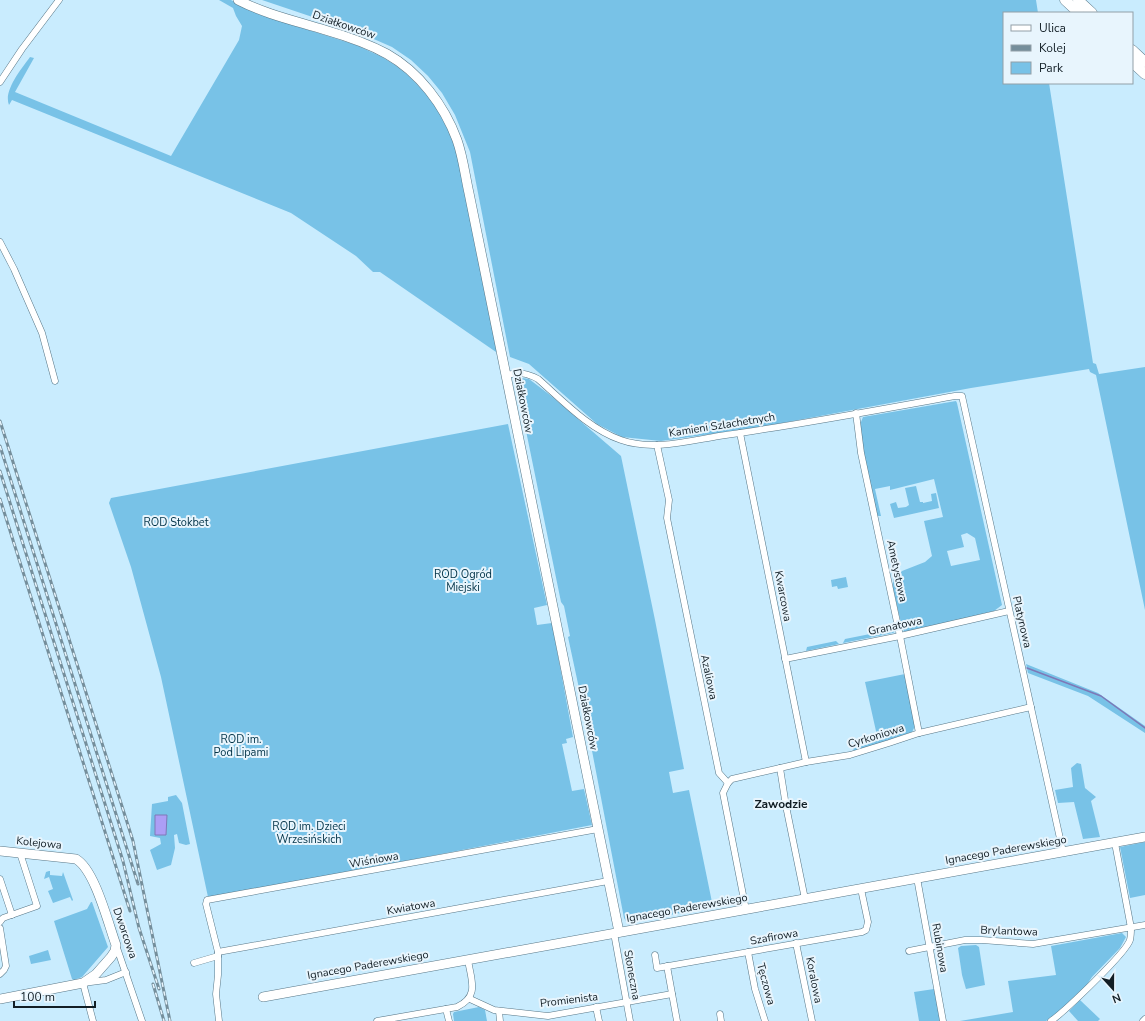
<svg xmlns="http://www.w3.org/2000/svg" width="1145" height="1021" font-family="'Nunito Sans',sans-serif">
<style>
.green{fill:#78c2e7;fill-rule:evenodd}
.water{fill:#ac9ef5;stroke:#7e78b7}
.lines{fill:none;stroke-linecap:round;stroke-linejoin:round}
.stream{stroke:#7e78b7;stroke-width:1.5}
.street-casing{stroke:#587787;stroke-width:7}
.secondary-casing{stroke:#587787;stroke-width:10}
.primary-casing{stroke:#587787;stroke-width:11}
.street{stroke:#fff;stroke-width:6}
.secondary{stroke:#fff;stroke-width:9}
.primary{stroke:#fff;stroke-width:10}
.rail-casing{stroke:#758e9b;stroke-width:3}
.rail{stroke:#e8f5fd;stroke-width:1.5;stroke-dasharray:4.5;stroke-linecap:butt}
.labels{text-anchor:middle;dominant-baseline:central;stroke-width:4;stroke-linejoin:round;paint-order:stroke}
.street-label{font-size:11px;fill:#121e25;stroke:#e8f5fd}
.park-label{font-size:11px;fill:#003247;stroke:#e8f5fd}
.neighbourhood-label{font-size:12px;font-weight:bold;fill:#121e25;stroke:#e8f5fd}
</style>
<rect width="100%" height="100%" fill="#c9ecfe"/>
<!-- green -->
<g class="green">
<path d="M219,0h12l27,14 98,31 26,12 13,8 13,10 21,22 12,18 10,21 8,24 39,188 -2,4 -116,-80h-7l-17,-16 -65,-43 -279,-113 -3,5c-6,-14 13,-37 21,-48l4,1 -19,34 156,64 68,-116 3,-14 -6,-10 -3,-8z"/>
<path d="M262,0h774l2,13h-34v70h45l44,280 3,1 3,10 46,-7v243l-49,-235 -6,-3 -1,-3 -118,19 -216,40 -94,13 -39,-4 -25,-13 -68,-60 -19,-7 -40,-205 -15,-37 -13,-22 -14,-17 -17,-16 -19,-13 -32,-14z"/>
<path d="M515,377l14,2 21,16 71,61 34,164 29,149 -15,3 4,21 16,-3 24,117 -86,16 -3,-5 -35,-183 -21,-98 2,-1 -6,-30 -3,-4z"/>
<path d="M956,401l1,2 45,202 -8,6 -86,21 -4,-1 -2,-4 -9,-38v-9l9,-9 23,-9 7,-6 -8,-35 19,-4 -9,-38 -44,11v-4l-15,3 6,27h-4l-15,-62 -3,-32h2l2,-5zM967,533l8,5 5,22 -29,6 -4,-15 17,-4 -3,-12z"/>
<path d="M508,424l39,181 -13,3 3,17 15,-2 21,114 -7,2 1,4 -5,1 10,47 12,-2 8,36 -265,51 -119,21 -47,-220 -30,-110 -22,-64 2,-5z"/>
<path d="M916,486l4,16h3v1l9,-2 -1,-7 5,-1 3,15 -45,10 -4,-14 6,-2 2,6 8,-1 3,-2 -4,-17z"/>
<path d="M846,577l2,10 -10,2 -1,-3 -5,1 -1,-7z"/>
<path d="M895,629l1,2 -3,2 -50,10 2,-4z"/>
<path d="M836,641l3,3 -33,7 1,-4z"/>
<path d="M1026,664l72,29 47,33v7l-57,-37 -60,-23z"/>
<path d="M905,674l10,52 -3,6 -51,18 -7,1 -1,-3 10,-2 15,-6 -13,-58z"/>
<path d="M1077,763l4,1 4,24 11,9 -5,4 9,36 -17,2 -9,-37 -16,1 -3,-13 18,-3 -2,-19z"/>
<path d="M176,795l6,8 8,41 -4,1 -7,-2 -2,-9 -3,1 1,13 -4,17 -14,5 -7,-20 11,-6 -1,-6 -10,-2 2,-32 16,-3v-4z"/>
<path d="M1145,842v53l-15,3 -10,-51z"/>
<path d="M49,871h1v4l12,1 1,-4 10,28 -1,1 -2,-4 -17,6 -5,-12 5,-2 -4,-12 -5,2 2,-7z"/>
<path d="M91,902h1l16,45 -26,30 -8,3 -2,-1 -18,-58 33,-12z"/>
<path d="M1122,933l4,4 -6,11 -28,29 -8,12 -24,23 -14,9h-86l53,-9 -5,-31 48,-6 -5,-29z"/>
<path d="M976,945l3,2 6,38 -19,4 -4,-14 -4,-27 3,-2z"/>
<path d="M48,950l3,10 -20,4 -2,-8z"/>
<path d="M934,989l6,32h-21l-5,-29z"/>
<path d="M1080,1000l20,19 -2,2h-20l-9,-10z"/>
<path d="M479,1007l6,3 2,11h-33l-1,-7 1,-2z"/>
</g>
<!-- water -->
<path class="water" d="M155,815h12l-1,20h-11z"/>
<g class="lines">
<!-- stream -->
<path class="stream" d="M1027,668l74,28 44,32"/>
<!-- street casing -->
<g class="street-casing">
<g id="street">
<path d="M0,82l22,-33 37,-49"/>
<path d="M0,242l14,27 28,64 13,48"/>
<path d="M506,375c13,-3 21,-2 32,4 25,22 51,50 83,61 31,11 67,1 98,-4 79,-11 158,-26 236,-40h7l101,456"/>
<path d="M856,413l5,40 39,183 19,97"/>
<path d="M740,433l66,329"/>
<path d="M657,445l12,55 -2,18 52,255 9,10"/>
<path d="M785,659l115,-23 109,-25"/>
<path d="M780,768l6,38 19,93"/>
<path d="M917,878l26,143"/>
<path d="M0,879l12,36"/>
<path d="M746,910l-23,-117 5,-10 4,-4 74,-17 44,-7 39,-12 30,-10 112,-26"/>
<path d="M0,922l3,-4 34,-12 -17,-53"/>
<path d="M0,928l6,38 -2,4 -4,4"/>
<path d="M614,933l16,88"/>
<path d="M796,943l16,78"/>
<path d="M116,945l26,76"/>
<path d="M909,951l56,-11h17l51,4 112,-19"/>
<path d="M218,952l390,-71"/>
<path d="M748,952l7,37 10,32"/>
<path d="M655,955l2,13 205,-36 4,-2 2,-8 -7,-33"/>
<path d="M194,963l24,-7"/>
<path d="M667,966l10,55"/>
<path d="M470,999l24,11 54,6 124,-22"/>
<path d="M596,1007l3,14"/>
<path d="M446,1009l3,12"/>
<path d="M499,1011l1,10"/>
<path d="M720,1014l1,7"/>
<path d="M93,1021l-10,-38 23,-3 20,-8"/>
<path d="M219,1021l-3,-27 2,-19v-23l-12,-48 1,-4 391,-71"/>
<path d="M377,1021l80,-14c23,-11 14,-27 11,-47"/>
<path d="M1051,1021c14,-10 75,-68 79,-81 1,-4 1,-9 1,-12l-16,-85"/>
<path d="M1143,1021l2,-2"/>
</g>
</g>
<!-- secondary casing -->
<g class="secondary-casing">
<g id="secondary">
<path d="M238,0c27,14 58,21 87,30 21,6 42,13 62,24 32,18 57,51 70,86 6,17 8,35 12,53l150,739"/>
<path d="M0,851l76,8c19,11 32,64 40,86l-1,6 -4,6 -15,17 -13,9 -83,16"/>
<path d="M263,997l882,-160"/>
</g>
</g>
<!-- primary casing -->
<g class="primary-casing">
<g id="primary">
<path d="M1065,0l14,13"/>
<path d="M1078,0l14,13"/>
<path d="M1132,50l13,12"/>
<path d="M1132,62l13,12"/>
</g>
</g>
<!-- street -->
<use href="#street" class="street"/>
<!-- secondary -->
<use href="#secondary" class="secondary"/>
<!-- primary -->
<use href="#primary" class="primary"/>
<!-- rail casing -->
<g class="rail-casing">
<g id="rail">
<path d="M0,421l133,420 37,180"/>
<path d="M0,446l138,438"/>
<path d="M0,471l123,390 16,67 20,61"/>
<path d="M0,499l130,412"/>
<path d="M153,984l11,37"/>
</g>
</g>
<!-- rail -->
<use href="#rail" class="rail"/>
</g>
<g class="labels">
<!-- street labels -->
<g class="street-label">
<text transform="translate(344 25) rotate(19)">Działkowców</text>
<text transform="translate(523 401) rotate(79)">Działkowców</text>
<text transform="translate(722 425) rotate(-9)">Kamieni Szlachetnych</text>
<text transform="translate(897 571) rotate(78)">Ametystowa</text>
<text transform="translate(783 596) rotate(79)">Kwarcowa</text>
<text transform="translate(1022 622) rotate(77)">Platynowa</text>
<text transform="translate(895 626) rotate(-12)">Granatowa</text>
<text transform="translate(709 677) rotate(78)">Azaliowa</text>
<text transform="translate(588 718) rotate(79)">Działkowców</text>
<text transform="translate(876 736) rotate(-17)">Cyrkoniowa</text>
<text transform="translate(39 843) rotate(6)">Kolejowa</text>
<text transform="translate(1006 850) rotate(-10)">Ignacego Paderewskiego</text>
<text transform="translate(374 860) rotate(-10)">Wiśniowa</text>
<text transform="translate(411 907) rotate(-10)">Kwiatowa</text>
<text transform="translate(687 908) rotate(-10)">Ignacego Paderewskiego</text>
<text transform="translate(1009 931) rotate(2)">Brylantowa</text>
<text transform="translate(125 933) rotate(71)">Dworcowa</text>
<text transform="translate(774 937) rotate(-10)">Szafirowa</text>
<text transform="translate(940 948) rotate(80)">Rubinowa</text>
<text transform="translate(368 965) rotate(-10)">Ignacego Paderewskiego</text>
<text transform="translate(632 975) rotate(80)">Słoneczna</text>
<text transform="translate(814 980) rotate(79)">Koralowa</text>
<text transform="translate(766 984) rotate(75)">Tęczowa</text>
<text transform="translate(569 1000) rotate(-7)">Promienista</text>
</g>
<!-- park labels -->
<g class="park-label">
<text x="176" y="522">ROD Stokbet</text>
<text x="463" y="574">ROD Ogród<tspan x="463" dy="13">Miejski</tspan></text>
<text x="241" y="739">ROD im.<tspan x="241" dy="13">Pod Lipami</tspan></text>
<text x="309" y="826">ROD im. Dzieci<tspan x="309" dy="13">Wrzesińskich</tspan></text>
</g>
<!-- neighbourhood labels -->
<g class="neighbourhood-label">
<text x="781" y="804">Zawodzie</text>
</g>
</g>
<!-- legend -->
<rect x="1003" y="12" width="130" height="72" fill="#e8f5fd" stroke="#929fa7"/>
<rect x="1011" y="25" width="20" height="6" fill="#ffffff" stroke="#929fa7"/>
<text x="1039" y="32" font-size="12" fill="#121e25">Ulica</text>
<rect x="1011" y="45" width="20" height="6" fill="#758e9b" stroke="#929fa7"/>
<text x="1039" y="52" font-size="12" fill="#121e25">Kolej</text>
<rect x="1011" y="62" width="20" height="12" fill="#78c2e7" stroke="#929fa7"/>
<text x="1039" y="72" font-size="12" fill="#121e25">Park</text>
<!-- north arrow -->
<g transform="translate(1113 989) rotate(159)" stroke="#e8f5fd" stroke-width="3" paint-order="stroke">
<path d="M0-3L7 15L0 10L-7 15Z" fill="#121e25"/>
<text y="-6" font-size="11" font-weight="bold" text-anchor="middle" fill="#121e25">N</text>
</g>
<!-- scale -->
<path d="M14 1001v6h81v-6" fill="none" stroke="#121e25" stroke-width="2"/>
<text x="20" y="1001" font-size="12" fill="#121e25" stroke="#e8f5fd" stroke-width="3" paint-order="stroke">100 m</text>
</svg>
